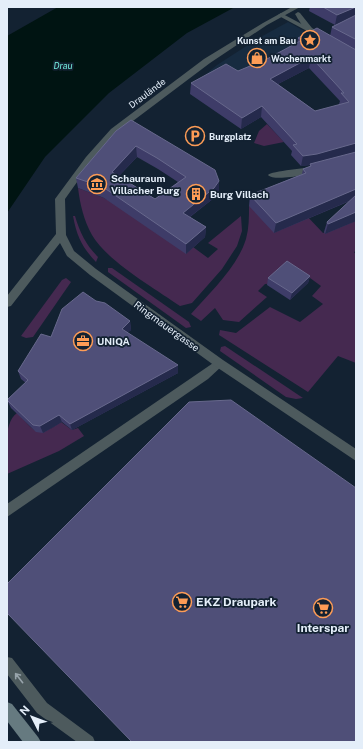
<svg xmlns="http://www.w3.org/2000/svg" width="363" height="749" font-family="'Public Sans',sans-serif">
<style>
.built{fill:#172b40}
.green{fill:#452950}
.water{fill:#001412}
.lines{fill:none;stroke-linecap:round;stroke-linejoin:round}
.service{fill:#4d5a5d;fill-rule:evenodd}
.pedestrian{fill:#4d5a5d;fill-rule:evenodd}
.minor{fill:#4d5a5d;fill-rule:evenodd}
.secondary{fill:#667a80;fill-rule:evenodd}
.wall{fill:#3e3c68;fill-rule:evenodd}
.shaded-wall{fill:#252a4c}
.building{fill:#4f4f78;stroke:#67688c;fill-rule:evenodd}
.oneway{stroke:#98a4ab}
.labels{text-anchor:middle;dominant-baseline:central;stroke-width:3.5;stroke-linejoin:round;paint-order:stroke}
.far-poi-label{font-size:9px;font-weight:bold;fill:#e4eef9;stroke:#132232;text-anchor:start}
.far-water-label{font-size:9px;font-style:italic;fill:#73ebdd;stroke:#132232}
.far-street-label{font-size:9px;fill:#e4eef9;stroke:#132232}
.poi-label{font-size:10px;font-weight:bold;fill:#e4eef9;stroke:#132232;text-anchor:start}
.street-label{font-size:10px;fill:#e4eef9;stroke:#132232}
.near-poi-label{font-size:12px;font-weight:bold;fill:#e4eef9;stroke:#132232;text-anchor:start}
</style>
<rect width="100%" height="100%" fill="#132232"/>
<!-- built -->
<path class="built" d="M288,22l29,16 -52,32 -70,13 22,-18 40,-26z"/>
<!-- green -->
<g class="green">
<path d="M267,124l17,18 -20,4 -10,-3 5,-12z"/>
<path d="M78,188l26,10 89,49 15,11 10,-9 -10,-6 33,-27 1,15 -5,15 -15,23 -30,34 -12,3c-26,-18 -73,-45 -88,-71 -8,-14 -12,-31 -14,-47z"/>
<path d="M249,206l56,8 18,19 33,-12v30l-2,1 2,3v108l-18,-7 -30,36 -89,-57 1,-5 16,3 34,-26 30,15 23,-18 -11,-8 9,-10 -11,-8 -5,3 -40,3 -7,7 9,6 -28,25 -16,-2 -8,-12 -14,13 -10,-7c19,-22 46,-46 55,-75 3,-11 3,-22 3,-33z"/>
<path d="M73,216h2c5,17 11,29 23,41l-2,5c-14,-15 -19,-25 -23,-46z"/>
<path d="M108,268h4l77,54 2,5 -5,1 -78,-56z"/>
<path d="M66,278l5,4 -38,55 -7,1 -5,-2 41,-56z"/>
<path d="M225,346l78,52 -7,1 -10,-2 -66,-46 1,-4z"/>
<path d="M17,413c20,20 19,26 44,9l11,8 6,-2 6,8 -25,15 -52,23c0,-16 -5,-50 10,-61z"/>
</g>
<!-- water -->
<path class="water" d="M58,7h177l-48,26 -78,60 -64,64 -38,56v-177z"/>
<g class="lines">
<!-- service -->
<g class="service">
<path d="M281,13l30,16 1,1 -5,1 -28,-15 -1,-1z"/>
<path d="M219,359l3,1 2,3 -2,3 -14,13 -201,138v-13z"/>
<path d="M7,657l5,1 35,45 46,34 2,5h-18l-40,-29 -30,-39z"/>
</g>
<!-- pedestrian -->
<g class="pedestrian">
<path d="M298,12l2,1 12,15 15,9v4c-15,2 -26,-17 -32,-27z"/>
<path d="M317,166l3,1 1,2 -1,2c-9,3 -46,11 -52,4 3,-4 41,-7 49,-9z"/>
</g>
<!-- minor -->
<path class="minor" d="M292,7h8l-33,18 -57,38 -93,70 -25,28 -27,38 1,36 8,16 22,18 127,91 133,89v12l-141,-95 -125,-91 -23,-19 -7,-13 -49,63 -4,1v-11l49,-62 -1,-35 31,-42 25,-28 93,-70 59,-36z"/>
<!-- secondary -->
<path class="secondary" d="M7,702l5,2 26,33 3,5h-18l-16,-21z"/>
</g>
<!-- wall -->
<g class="wall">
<path d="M310,7h46v214l-31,13 -1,-2 3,-10 23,-21 -76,32 -25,-27 1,-11 52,-21 1,-5 7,-2v-2l-9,1 -10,-11 1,-4 -31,-34 -20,12 -51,-35 1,-11 47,-12 29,-12 30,-16 1,-5 32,-2 2,-9 3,-2 -26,-14zM309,68l31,33 -1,3 1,1 -25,6 -37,-27z"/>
<path d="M116,131l103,50v10l-5,7 -24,19 16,10 -1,10 -19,17 -82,-56 -26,-10 -2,-10zM137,157l21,12 20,13 -23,17 -36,-23z"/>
<path d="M310,276l-2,7 -18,17 -23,-15 1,-7z"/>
<path d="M96,301l34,20 1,9 -4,3 51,40 -106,57 -10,-8 -19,11 -7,-1 -25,-24 -4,-8 19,-17 -5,-4 -3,-8z"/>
<path d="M356,404v14l-1,-1v-12z"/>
</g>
<!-- shaded-wall -->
<g class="shaded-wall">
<path d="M356,7v10l-21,8 2,-10z"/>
<path d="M311,57l-2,11 -41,21 2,-10z"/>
<path d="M262,106l-1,11 -20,12 1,-11z"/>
<path d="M356,143v10l-41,12 -14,1 2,-10z"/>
<path d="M136,146l1,11 -24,25 -1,-10z"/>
<path d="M219,181v10l-5,7 -31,24v-9z"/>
<path d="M356,189v9l-82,35 2,-10z"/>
<path d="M356,212v9l-31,13 3,-10z"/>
<path d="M206,227l-1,10 -19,17v-10z"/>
<path d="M310,276l-2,7 -18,17 2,-7z"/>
<path d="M130,321l1,9 -8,7 -1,-8z"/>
<path d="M178,365v8l-106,57 -2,-6z"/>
<path d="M59,415l3,7 -19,11 -3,-7z"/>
</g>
<!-- building -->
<g class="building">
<path d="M323,7h33l-19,8z"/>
<path d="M356,15v25l-1,-1 -23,-12z"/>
<path d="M317,28l39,22v93l-39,11 -14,2 -10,-11 4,-1 -35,-38 -20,12 -51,-35 35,-19 12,7 29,-12 35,-19 -4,-2zM311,57l33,36h-3l8,9 -34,9 -45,-32z"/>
<path d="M131,120l84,50 4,11 -5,7 -31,25 23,14 -20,17 -83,-57 -27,-9 40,-47zM136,146l21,12 29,19 -31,22 -43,-27z"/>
<path d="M356,152v37l-80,34 -26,-28 56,-22 -3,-4 8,-3 -1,-2z"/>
<path d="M356,195v17l-28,12 -1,-2z"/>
<path d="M287,261l23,15 -18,17 -24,-15z"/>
<path d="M83,292l13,9 9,2 25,18 -8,8 56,36 -108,59 -11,-9 -19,11 -7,-1 -26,-25 21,-20 -10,-9 23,-37 10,3 11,-28z"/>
<path d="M231,400l125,88v254h-224l-125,-129v-29l182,-182z"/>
</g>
<!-- one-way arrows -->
<defs><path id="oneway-shaft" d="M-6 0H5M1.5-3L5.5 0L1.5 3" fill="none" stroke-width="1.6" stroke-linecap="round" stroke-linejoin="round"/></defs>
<use class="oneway" href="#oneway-shaft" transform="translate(19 678) rotate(-128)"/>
<!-- icons -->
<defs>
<g id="sight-ring" transform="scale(1)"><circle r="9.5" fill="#132232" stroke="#fd9c56" stroke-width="1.5"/><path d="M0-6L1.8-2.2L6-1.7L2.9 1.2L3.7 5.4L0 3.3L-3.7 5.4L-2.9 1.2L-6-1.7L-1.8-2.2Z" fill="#fd9c56"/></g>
<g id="shop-ring" transform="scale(1)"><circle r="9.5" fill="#132232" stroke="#fd9c56" stroke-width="1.5"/><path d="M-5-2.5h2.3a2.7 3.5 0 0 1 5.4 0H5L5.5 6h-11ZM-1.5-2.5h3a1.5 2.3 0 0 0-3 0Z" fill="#fd9c56"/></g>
<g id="parking-ring" transform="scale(1)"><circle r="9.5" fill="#132232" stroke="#fd9c56" stroke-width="1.5"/><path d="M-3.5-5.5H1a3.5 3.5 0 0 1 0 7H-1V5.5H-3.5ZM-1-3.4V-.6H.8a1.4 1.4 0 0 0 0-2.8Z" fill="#fd9c56"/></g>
<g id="museum-ring" transform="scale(1)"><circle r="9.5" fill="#132232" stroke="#fd9c56" stroke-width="1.5"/><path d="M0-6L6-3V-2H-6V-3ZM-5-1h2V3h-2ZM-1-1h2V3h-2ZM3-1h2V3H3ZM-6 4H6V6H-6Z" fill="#fd9c56"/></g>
<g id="building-ring" transform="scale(1)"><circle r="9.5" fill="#132232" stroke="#fd9c56" stroke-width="1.5"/><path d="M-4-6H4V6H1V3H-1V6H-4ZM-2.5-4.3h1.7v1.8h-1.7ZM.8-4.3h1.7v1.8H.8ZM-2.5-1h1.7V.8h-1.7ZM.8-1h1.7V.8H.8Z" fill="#fd9c56"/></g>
<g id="office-ring" transform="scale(1)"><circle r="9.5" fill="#132232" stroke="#fd9c56" stroke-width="1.5"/><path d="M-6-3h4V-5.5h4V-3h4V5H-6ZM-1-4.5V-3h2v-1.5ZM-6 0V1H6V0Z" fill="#fd9c56"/></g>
<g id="supermarket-ring" transform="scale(1)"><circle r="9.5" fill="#132232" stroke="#fd9c56" stroke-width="1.5"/><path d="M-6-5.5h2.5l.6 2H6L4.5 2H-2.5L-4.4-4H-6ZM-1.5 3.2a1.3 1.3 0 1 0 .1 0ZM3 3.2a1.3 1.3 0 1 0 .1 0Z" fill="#fd9c56"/></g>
</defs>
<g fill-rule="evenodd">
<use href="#sight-ring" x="310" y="40"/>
<use href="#shop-ring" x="257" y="58"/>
<use href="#parking-ring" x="195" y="136"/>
<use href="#museum-ring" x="97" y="184"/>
<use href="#building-ring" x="196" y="194"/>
<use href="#office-ring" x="83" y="341"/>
<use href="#supermarket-ring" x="182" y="602"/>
<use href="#supermarket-ring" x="323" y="608"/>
</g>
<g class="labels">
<!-- far-poi labels -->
<g class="far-poi-label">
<text x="296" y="40" text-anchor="end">Kunst am Bau</text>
<text x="271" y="58">Wochenmarkt</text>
<text x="209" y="136">Burgplatz</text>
</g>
<!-- far-water labels -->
<g class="far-water-label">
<text x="63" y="65">Drau</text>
</g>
<!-- far-street labels -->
<g class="far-street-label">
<text transform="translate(147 93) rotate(-37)">Draulände</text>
</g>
<!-- poi labels -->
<g class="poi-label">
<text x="111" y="178">Schauraum<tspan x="111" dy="12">Villacher Burg</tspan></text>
<text x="210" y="194">Burg Villach</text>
<text x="97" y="341">UNIQA</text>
</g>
<!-- street labels -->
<g class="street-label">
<text transform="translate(167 326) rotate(36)">Ringmauergasse</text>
</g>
<!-- near-poi labels -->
<g class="near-poi-label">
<text x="196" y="602">EKZ Draupark</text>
<text x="323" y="628" text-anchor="middle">Interspar</text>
</g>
</g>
<!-- border -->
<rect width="363" height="749" fill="none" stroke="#e4eef9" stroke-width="16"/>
<!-- north arrow -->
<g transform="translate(32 717) rotate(312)" stroke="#132232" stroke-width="3" paint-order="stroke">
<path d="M0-3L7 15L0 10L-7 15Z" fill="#e4eef9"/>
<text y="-6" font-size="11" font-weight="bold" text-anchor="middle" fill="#e4eef9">N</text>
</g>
</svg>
